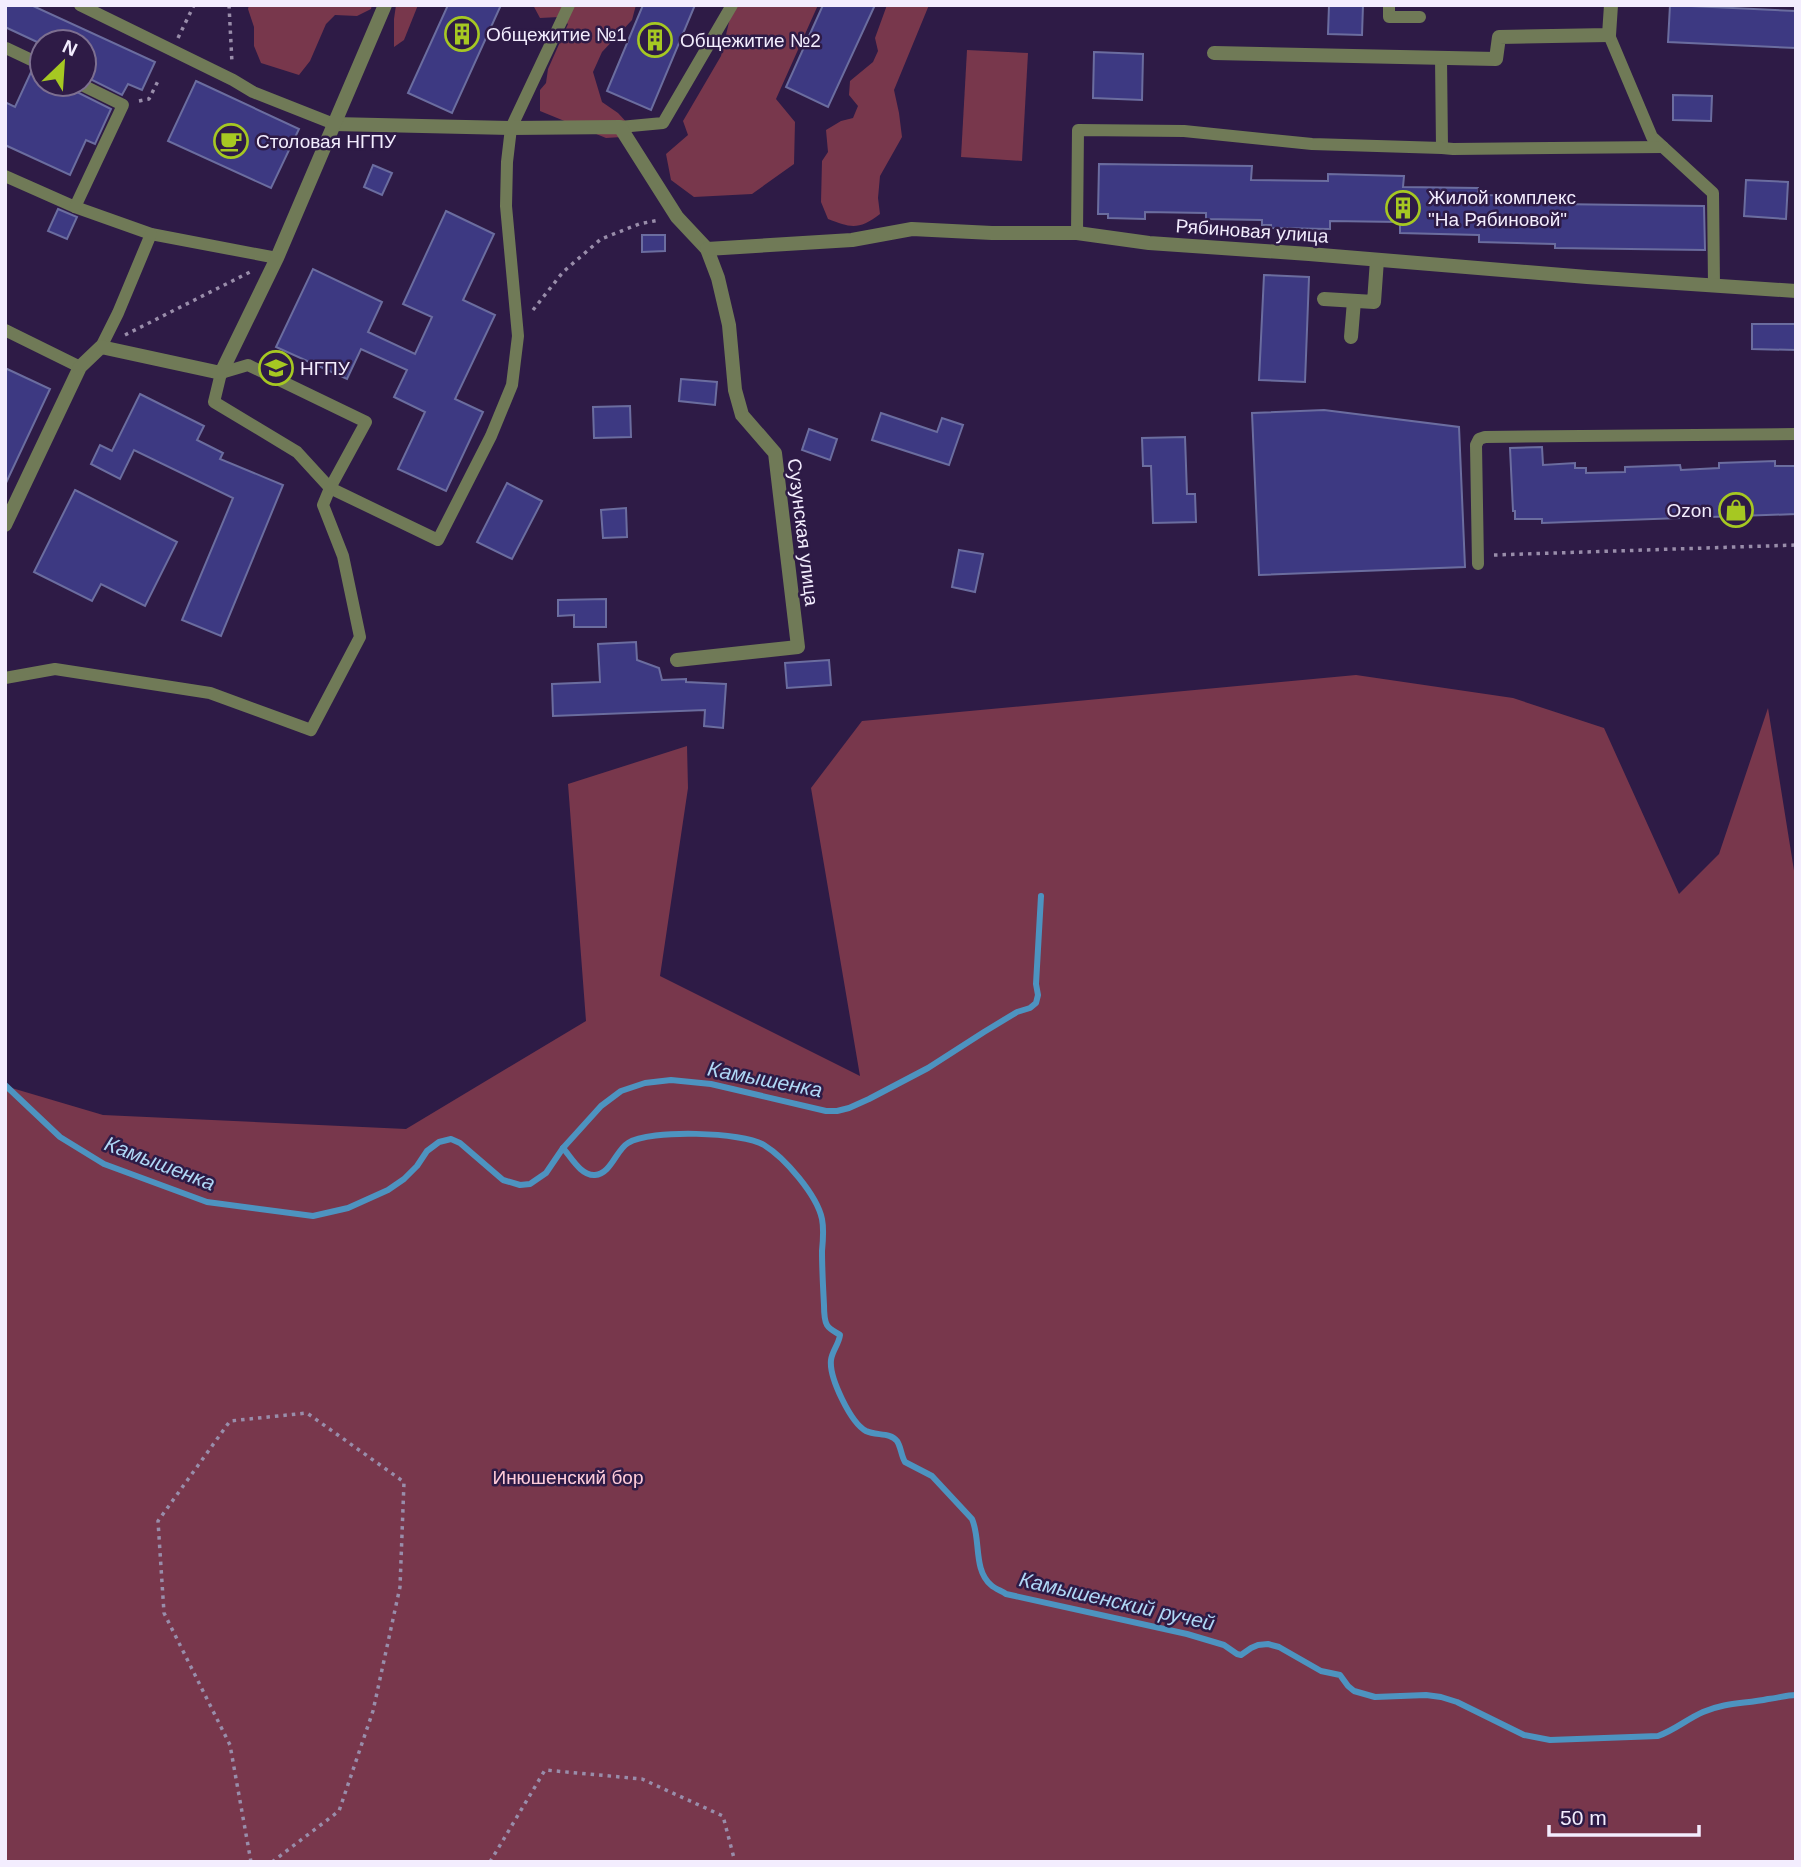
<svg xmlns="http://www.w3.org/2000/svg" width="1801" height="1867" font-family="Helvetica,sans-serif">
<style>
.green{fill:#78374c}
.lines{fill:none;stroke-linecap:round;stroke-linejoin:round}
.stream{stroke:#4d93c0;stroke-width:6}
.building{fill:#3d3982;stroke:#6b6d9f;stroke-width:2}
.path{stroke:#998daa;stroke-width:3.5;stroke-dasharray:3.5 5;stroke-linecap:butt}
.service{stroke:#707a57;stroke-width:12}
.minor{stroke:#707a57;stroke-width:14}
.labels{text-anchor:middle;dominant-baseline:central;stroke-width:5;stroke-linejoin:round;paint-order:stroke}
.poi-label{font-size:19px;fill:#f3edfe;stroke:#2e1b46;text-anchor:start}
.street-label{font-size:19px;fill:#f3edfe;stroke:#2e1b46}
.park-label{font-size:19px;fill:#ffccd9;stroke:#2e1b46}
.water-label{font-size:21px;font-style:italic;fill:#afd7f5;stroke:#2e1b46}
</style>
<rect width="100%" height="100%" fill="#2e1b46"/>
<!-- green -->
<g class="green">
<path d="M249,5h123l-1,4 -14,7 -22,-1 -9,9 -16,37 -11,14 -38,-12 -7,-17v-19l-6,-18z"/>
<path d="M396,5h22l-14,35 -10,7v-28z"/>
<path d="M533,5h103l-4,15 -30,32 -9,20 9,30 16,11 12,13 -8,11 -16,1 -66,-27v-21l6,-7 2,-14 20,-45 -9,-7 -19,1z"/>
<path d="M733,5h85l-42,94 19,23 -1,42 -42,30 -58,3 -23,-17 -5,-26 22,-19 -5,-14 38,-65z"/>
<path d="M887,5h42l-35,85 5,23 3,24 -22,39 -2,22 2,16c-21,16 -29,14 -52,5l-7,-17 1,-41 6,-9 -2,-22 15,-9 12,-3 5,-12 -9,-11 1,-14 23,-19 5,-11 -3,-13z"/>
<path d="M967,50l61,3 -6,108 -61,-4z"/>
<path d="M1356,675l157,23 91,30 75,166 40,-40 49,-146 28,175v979h-1791v-776l98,29 303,14 180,-108 -18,-237 119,-38 1,42 -28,188 200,100 -49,-288 51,-67z"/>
</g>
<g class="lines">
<!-- stream -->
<g class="stream">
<path d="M5,1085l55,52 44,27 103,38 106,14 35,-8 40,-18 16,-11 13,-13 10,-15 12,-9 12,-3 9,4 43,37 17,5 10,-1 16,-11 17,-25 38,-42 20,-15 24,-8 26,-3 40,4 115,27h11l12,-3 20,-9 59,-31 56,-36 33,-20 13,-4 6,-5 2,-8 -2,-11 5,-88"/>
<path d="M563,1148c8,9 18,28 32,27 16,-1 21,-25 33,-32 22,-14 115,-11 136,2 21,13 53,50 58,74 2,10 1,22 0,32 0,18 1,36 2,54 0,6 0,15 3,20 3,5 9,7 13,10 -1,9 -8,16 -9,25 -2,18 20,63 35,71 10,5 24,1 31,10 4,6 4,14 8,21l27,14 40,43c9,20 1,51 19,66 4,4 11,6 15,9l181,40 37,11 13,9 4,1 10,-7 7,-3 10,-1 11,3 42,24 19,4 8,11 6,5 21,6 51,-2 15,2 16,5 67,33 26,5 108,-4c17,-6 29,-17 45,-24 23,-10 42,-8 65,-13 10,-1 18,-4 28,-4"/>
</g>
</g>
<!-- building -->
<g class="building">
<path d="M5,5h26l124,57 -13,28 -14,-6 -6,11 -38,-19v-34h-47l-32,-15z"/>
<path d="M448,5h53l-49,108 -44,-20z"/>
<path d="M643,5h52l-44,105 -44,-19z"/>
<path d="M823,5h52l-47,102 -42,-20z"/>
<path d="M1329,5h34l-1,30 -34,-1z"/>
<path d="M1670,5l126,6v37l-128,-6z"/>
<path d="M1094,52l49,2 -1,46 -49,-2z"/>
<path d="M32,70l10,4v10h19l50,25 -16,35 -9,-4 -16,35 -65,-30v-43l10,5z"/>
<path d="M196,81l103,48 -28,59 -103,-47z"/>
<path d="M1673,95l39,1 -1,25 -38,-1z"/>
<path d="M1099,164l153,2 -1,14 77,1v-7l76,2 -1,11 75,1v7l77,1v8l149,2 1,44 -150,-2v-4l-76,-2v-7l-79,-2v-11l-70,-1v8l-59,-1v-3h-9v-5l-56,-1v-6l-61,-1v7l-37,-1v-4h-10z"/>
<path d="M373,165l19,8 -10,22 -18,-8z"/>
<path d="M1746,180l42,2 -2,37 -42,-3z"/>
<path d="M58,209l19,8 -10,22 -19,-8z"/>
<path d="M446,211l48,23 -31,66 32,15 -40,84 28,13 -37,79 -48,-22 27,-57 -31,-15 13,-27 -46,-21 -14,30 -71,-32 37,-78 69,33 -14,30 47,22 17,-37 -29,-13z"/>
<path d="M642,235h23v16l-23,1z"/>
<path d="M1264,275l45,2 -4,105 -46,-2z"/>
<path d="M1752,324h44v26l-44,-1z"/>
<path d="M5,368l45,21 -45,96z"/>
<path d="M681,379l36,3 -2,23 -36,-4z"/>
<path d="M140,394l64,32 -7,14 26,13 -3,6 63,26 -62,151 -39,-16 51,-122 -99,-48 -14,29 -29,-15 9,-19 12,6z"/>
<path d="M630,406l1,31 -37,1 -1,-31z"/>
<path d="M1324,410l135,17 6,140 -206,8 -7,-162z"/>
<path d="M881,413l56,19 5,-14 21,7 -14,40 -77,-25z"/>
<path d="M809,429l28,10 -7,21 -28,-10z"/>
<path d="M1185,437l2,57h8l1,28 -43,1 -2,-57h-8l-1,-28z"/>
<path d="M1542,447l1,18 32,-2v5h11v5l39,-1v-5l55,-2 1,5 38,-2v-5l56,-2v5h21v48l-254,9v-4h-27v-8h-2l-3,-63z"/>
<path d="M507,483l35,18 -30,58 -35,-17z"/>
<path d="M75,490l102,52 -32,64 -44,-22 -9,17 -58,-29z"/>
<path d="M626,508l1,29 -24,1 -2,-28z"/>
<path d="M959,550l24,4 -8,38 -23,-5z"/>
<path d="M606,599v28h-32v-12l-16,1v-16z"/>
<path d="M636,642l1,18 22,8 3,12 24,-1v3l40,2 -3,44 -19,-2 1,-16 -152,6 -1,-32 48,-2 -2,-38z"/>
<path d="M829,660l2,25 -44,3 -2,-25z"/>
</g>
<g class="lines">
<!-- path -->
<g class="path">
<path d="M229,5l3,58"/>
<path d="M178,38l16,-33"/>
<path d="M139,101l10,-2 10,-20"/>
<path d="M533,310l30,-38 38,-33 38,-15 20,-4"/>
<path d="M125,335l127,-64"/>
<path d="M1494,555l302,-10"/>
<path d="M251,1862l-21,-117 -66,-132 -6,-92 72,-100 77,-8 97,69 -4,105 -27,124 -34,100 -67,51"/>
<path d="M490,1862l55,-92 97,9 81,37 12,46"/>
</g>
<!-- service -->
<g class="service">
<path d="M80,5l153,75 20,12 81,32"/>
<path d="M1389,5v12h31"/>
<path d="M1609,35l43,102 61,56 1,92"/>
<path d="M6,48l36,17"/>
<path d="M1441,58l1,90 11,1 210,-2"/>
<path d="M620,127l43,-4 69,-118"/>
<path d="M5,176l70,31 76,27 126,24"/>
<path d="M75,207l48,-102 -43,-21"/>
<path d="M1077,233l1,-103 106,1 128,13 130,4"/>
<path d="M5,330l75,37"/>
<path d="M101,347l17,-34 33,-79"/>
<path d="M1478,564l-2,-119 3,-6 6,-2 311,-3"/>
<path d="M5,678l50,-9 155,24 101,37 49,-93 -17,-81 -20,-51 7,-17 -33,-36 -83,-50 7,-29 27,-8 118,57 -36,66 108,52 53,-104 21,-51 6,-49 -12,-130 1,-44 4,-34 58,-123"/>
</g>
<!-- minor -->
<g class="minor">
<path d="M1214,53l282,6 3,-22 110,-2 2,-30"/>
<path d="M334,124l177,4 109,-1 57,90 30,32 11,29 11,47 6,65 7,25 33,38 23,194 -121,13"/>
<path d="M707,249l145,-9 60,-11 80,4h85l72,10 160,11 278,23 209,14"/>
<path d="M1324,299l50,3 3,-42"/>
<path d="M1351,337l3,-36"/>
<path d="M5,525l75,-158 21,-20 120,26 56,-115 108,-253"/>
</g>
</g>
<!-- icons -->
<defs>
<g id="building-ring" transform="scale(1.75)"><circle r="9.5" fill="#2e1b46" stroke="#a6c822" stroke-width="1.5"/><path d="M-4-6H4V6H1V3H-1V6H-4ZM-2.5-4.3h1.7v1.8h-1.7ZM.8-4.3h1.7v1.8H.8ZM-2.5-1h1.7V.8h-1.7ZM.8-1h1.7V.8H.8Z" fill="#a6c822"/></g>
<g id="cafe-ring" transform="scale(1.75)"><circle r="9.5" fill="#2e1b46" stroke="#a6c822" stroke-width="1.5"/><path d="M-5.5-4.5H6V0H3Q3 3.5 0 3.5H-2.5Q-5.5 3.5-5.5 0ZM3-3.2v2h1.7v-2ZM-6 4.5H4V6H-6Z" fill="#a6c822"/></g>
<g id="university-ring" transform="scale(1.75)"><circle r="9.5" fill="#2e1b46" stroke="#a6c822" stroke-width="1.5"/><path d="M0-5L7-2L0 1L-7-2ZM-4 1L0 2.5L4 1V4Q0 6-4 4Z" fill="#a6c822"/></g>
<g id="shop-ring" transform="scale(1.75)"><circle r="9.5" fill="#2e1b46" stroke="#a6c822" stroke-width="1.5"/><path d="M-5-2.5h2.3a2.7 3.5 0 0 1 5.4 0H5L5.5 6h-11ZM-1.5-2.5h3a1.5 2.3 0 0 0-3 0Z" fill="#a6c822"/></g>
</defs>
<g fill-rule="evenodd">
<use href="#building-ring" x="462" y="34"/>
<use href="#building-ring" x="655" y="40"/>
<use href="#cafe-ring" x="231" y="141"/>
<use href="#building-ring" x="1403" y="208"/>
<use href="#university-ring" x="276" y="368"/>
<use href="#shop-ring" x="1736" y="510"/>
</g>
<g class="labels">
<!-- poi labels -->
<g class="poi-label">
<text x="486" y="34">Общежитие №1</text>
<text x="680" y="40">Общежитие №2</text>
<text x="256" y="141">Столовая НГПУ</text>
<text x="1428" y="197">Жилой комплекс<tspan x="1428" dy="22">"На Рябиновой"</tspan></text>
<text x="300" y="368">НГПУ</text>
<text x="1712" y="510" text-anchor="end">Ozon</text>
</g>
<!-- street labels -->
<g class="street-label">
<text transform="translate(1252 231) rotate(4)">Рябиновая улица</text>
<text transform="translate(803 532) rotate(83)">Сузунская улица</text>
</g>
<!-- park labels -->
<g class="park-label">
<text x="568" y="1477">Инюшенский бор</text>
</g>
<!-- water labels -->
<g class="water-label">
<text transform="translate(765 1079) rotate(11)">Камышенка</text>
<text transform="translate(160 1163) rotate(21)">Камышенка</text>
<text transform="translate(1117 1601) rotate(13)">Камышенский ручей</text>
</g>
</g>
<!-- border -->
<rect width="1801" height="1867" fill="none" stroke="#f3edfe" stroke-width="14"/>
<!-- north arrow -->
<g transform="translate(63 63) rotate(25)"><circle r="33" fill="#2e1b46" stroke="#7d6f90" stroke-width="2"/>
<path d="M0-5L12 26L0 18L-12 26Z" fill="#a6c822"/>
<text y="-10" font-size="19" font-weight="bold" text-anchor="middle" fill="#f3edfe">N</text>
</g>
<!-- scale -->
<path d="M1549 1825v10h150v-10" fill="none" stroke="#f3edfe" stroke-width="3.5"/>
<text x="1560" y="1825" font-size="21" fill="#f3edfe" stroke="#2e1b46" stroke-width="5" paint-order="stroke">50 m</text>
</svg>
